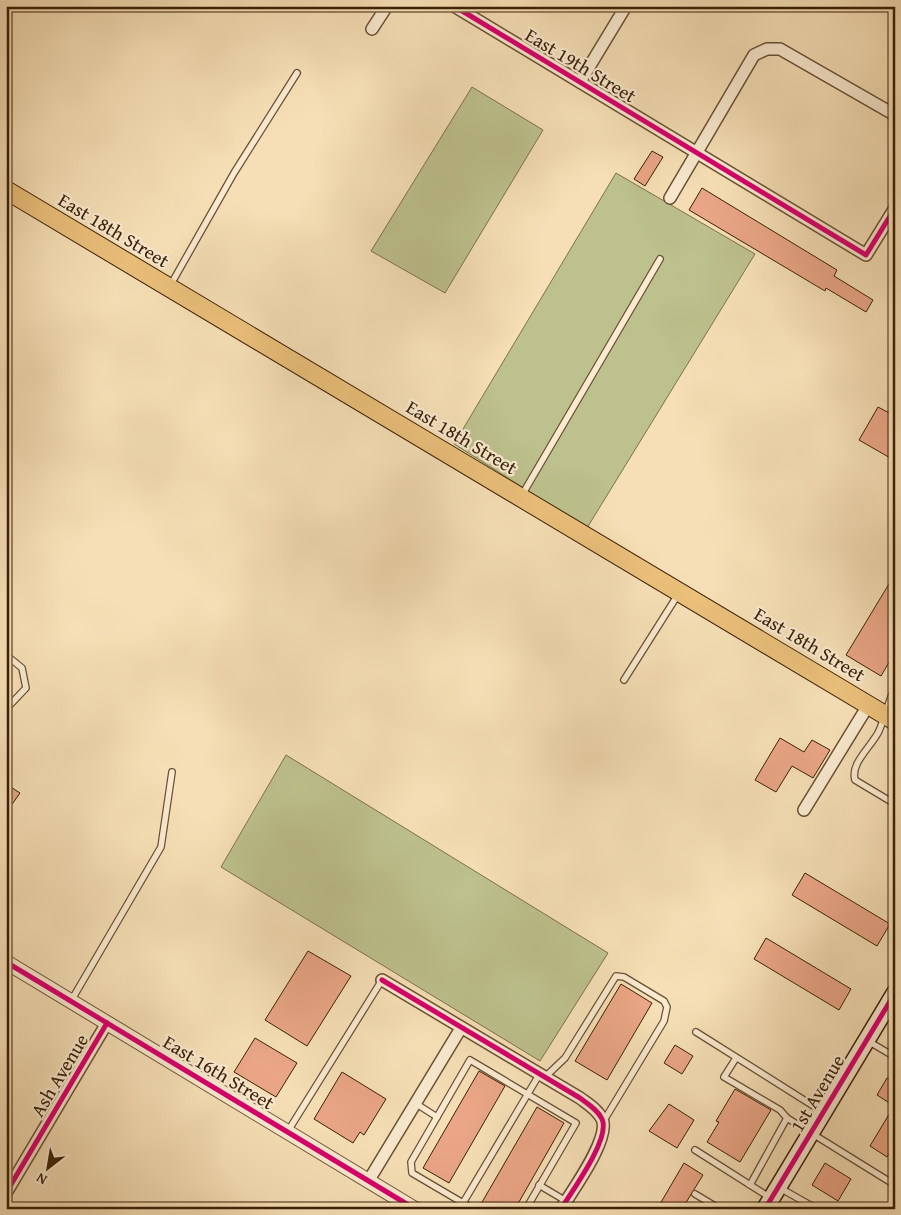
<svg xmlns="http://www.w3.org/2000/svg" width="901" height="1215" font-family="'Gentium Book Plus',serif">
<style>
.green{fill:#bdc18d;stroke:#7c704a}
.building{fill:#eaa686;stroke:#3a2007}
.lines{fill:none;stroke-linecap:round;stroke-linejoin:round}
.service-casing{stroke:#695033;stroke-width:8}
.minor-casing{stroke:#695033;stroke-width:14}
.tertiary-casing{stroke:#695033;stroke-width:16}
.secondary-casing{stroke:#3a2007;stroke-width:19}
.primary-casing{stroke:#3a2007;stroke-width:20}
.service{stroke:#f9ead0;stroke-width:5.5}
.minor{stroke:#f9ead0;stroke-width:11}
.tertiary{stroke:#f9ead0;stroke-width:14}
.secondary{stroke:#f9ead0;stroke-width:16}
.primary{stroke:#ebc07b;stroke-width:18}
.cycleway-casing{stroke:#f9ead0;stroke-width:8}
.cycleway{stroke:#d6006c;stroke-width:5}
.labels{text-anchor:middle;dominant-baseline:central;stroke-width:4.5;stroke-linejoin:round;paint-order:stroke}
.street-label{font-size:19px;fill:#3a2007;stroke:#f9ead0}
</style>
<rect width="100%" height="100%" fill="#f6dfb6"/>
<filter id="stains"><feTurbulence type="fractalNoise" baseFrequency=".004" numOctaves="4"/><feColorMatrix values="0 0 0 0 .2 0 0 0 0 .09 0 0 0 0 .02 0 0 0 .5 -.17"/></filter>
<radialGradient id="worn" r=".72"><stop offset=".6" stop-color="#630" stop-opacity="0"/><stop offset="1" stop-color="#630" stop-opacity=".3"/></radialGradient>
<!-- green -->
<g class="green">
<path d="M472,87l71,43 -98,163 -74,-42z"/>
<path d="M616,173l139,81 -168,274 -133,-84z"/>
<path d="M286,755l322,198 -68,108 -319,-194z"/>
</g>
<!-- building -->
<g class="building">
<path d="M652,151l11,6 -18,29 -11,-7z"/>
<path d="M702,188l135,82 -3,6 39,24 -7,12 -40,-24 -1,3 -136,-81z"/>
<path d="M878,407l17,9v38l-3,5 -33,-19z"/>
<path d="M895,574v78l-14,24 -35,-21z"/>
<path d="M780,738l24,14 8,-12 18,10 -17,28 -21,-12 -16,26 -21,-12z"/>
<path d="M6,784l14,9 -14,20z"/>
<path d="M805,873l85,51 -13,22 -85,-51z"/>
<path d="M766,938l85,51 -12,21 -85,-51z"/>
<path d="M308,951l43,25 -44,70 -42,-26z"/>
<path d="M621,984l31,19 -45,77 -32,-19z"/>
<path d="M255,1038l42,25 -21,34 -42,-25z"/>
<path d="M675,1045l18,11 -11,18 -18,-11z"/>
<path d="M479,1071l26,15 -56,97 -26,-15z"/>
<path d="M342,1072l44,27 -22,36 -4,-3 -7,11 -39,-24z"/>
<path d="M887,1078l8,4v62l-8,13 -17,-11 24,-40 -17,-11z"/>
<path d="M735,1089l36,21 -31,52 -33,-20 12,-20 -3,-1z"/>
<path d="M669,1104l25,16 -17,28 -28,-17z"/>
<path d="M537,1107l27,16 -49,86h-25l-9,-5z"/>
<path d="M684,1163l19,12 -21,34h-13l-9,-5z"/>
<path d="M825,1163l26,16 -13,22 -26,-16z"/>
</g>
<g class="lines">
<!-- service casing -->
<g class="service-casing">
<g id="service">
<path d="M170,286l64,-113 63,-100"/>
<path d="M522,495l138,-236"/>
<path d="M6,655l16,13 4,20 -20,21"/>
<path d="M624,680l55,-87"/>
<path d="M895,686c-6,15 -10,31 -16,45 -7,15 -29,32 -24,49l40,24"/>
<path d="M71,1001l90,-154 11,-75"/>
<path d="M696,1032l127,80"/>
<path d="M868,1041l27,16"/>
<path d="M736,1058l-12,19 56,33 7,8"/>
<path d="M544,1078l21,-20 51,-82 8,1 40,24 3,6 -3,14 -61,101"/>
<path d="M415,1103l22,14"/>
<path d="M288,1131l94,-151"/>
<path d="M695,1150l74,47"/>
<path d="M539,1185l27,16"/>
<path d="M750,1185l37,-67 108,67"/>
<path d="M780,1188l37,21"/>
<path d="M695,1194l25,15"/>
<path d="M463,1203l10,6"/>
<path d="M526,1209l50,-86 -106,-63 -59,102 1,11 51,30 76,-128"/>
</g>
</g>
<!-- minor casing -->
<g class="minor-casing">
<g id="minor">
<path d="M454,6l412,249 29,-47"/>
<path d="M372,29l15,-23"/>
<path d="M580,82l46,-76"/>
<path d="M670,198l84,-143 13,-6h13l115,66"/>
<path d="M804,810l65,-106"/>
<path d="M382,980l198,118c8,6 18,12 22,21 9,19 -30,72 -41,90"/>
<path d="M369,1180l92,-152"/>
<path d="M6,1193l101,-170"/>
</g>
</g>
<!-- tertiary casing -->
<g class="tertiary-casing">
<path id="tertiary" d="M6,962l409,247"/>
</g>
<!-- secondary casing -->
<g class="secondary-casing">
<path id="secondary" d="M765,1209l130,-216"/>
</g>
<!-- primary casing -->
<g class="primary-casing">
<path id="primary" d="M6,190l889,531"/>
</g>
<!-- service -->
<use href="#service" class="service"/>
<!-- minor -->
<use href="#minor" class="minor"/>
<!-- tertiary -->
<use href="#tertiary" class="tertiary"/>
<!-- secondary -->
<use href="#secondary" class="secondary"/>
<!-- primary -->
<use href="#primary" class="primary"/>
<!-- cycleway casing -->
<g class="cycleway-casing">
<g id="cycleway">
<path d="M454,6l412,249 29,-47"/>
<path d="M6,962l409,247"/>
<path d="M382,980l198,118c8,6 18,12 22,21 9,19 -30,72 -41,90"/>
<path d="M6,1193l101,-170"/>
<path d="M765,1209l130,-216"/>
</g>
</g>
<!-- cycleway -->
<use href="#cycleway" class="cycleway"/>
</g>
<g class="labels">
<!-- street labels -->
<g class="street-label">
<text transform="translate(581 65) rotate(31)">East 19th Street</text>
<text transform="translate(114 230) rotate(31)">East 18th Street</text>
<text transform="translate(462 437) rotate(31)">East 18th Street</text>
<text transform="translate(810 644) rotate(31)">East 18th Street</text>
<text transform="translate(219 1072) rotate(31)">East 16th Street</text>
<text transform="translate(59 1075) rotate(-59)">Ash Avenue</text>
<text transform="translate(817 1093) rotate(-59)">1st Avenue</text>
</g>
</g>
<!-- margin -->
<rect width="901" height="1215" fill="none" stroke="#f6dfb6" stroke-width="25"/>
<rect x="8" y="8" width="886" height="1200" fill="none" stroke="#3a2007" stroke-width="2.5"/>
<rect x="12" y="12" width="876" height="1190" fill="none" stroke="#3a2007"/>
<!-- north arrow -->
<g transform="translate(48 1168) rotate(211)" stroke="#f9ead0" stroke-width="4" paint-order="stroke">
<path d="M0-4L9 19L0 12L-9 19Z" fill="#3a2007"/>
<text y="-8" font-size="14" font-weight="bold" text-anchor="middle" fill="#3a2007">N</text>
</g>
<rect width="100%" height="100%" filter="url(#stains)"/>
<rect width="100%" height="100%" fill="url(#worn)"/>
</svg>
